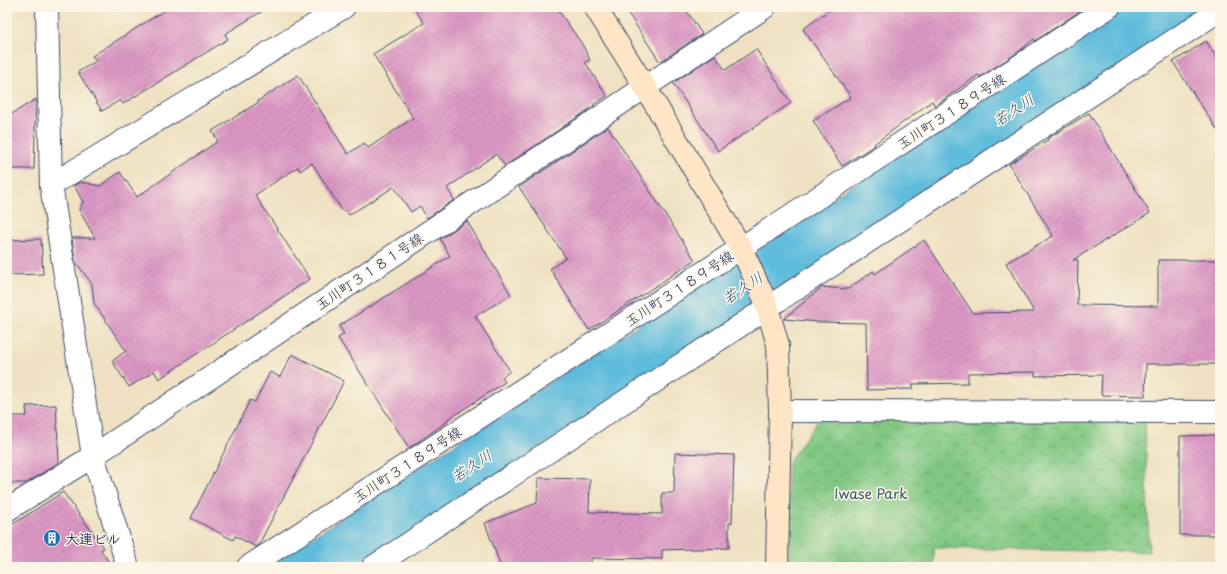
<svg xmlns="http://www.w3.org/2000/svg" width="1227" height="574" font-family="'Playpen Sans','Klee One',sans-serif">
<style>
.park{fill:url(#park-crowns);stroke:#4e7b70}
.water{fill:#5ebcdc;stroke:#3c769d}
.building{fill:url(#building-hatch)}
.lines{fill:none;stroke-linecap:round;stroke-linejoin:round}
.street-casing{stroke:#3b4a6d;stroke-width:24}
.secondary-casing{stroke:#3b4a6d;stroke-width:24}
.street{stroke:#fff;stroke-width:22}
.secondary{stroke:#fee5c5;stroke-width:22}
.labels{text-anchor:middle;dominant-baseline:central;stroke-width:3;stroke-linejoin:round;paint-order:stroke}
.street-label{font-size:14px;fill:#1b2f5e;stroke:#fcf5e5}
.park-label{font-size:14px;fill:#395d69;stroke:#fcf5e5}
.poi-label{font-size:14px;font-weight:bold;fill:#1b2f5e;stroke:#fcf5e5;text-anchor:start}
.water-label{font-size:15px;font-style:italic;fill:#2f5984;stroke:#fcf5e5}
</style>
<defs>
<pattern id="park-crowns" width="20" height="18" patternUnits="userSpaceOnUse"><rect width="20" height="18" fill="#80c782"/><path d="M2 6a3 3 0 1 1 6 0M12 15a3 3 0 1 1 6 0" fill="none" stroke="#68a26e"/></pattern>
<pattern id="building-hatch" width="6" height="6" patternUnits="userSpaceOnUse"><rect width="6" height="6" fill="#dd97c5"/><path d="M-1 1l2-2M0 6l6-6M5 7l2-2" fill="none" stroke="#b27ca3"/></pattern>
</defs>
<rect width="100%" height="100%" fill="#fcf5e5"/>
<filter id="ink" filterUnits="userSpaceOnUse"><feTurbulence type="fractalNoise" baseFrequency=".025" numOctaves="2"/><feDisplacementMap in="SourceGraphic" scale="8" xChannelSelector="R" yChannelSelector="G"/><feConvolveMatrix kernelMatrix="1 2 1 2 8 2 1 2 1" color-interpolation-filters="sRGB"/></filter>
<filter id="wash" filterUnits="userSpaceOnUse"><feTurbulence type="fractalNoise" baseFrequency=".012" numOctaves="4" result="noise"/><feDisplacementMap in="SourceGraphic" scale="16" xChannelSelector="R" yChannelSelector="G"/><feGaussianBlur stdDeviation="0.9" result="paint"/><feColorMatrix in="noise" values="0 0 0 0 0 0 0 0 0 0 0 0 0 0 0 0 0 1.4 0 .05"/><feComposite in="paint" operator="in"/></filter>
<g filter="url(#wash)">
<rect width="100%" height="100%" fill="#efe1c1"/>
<!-- park -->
<path class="park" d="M1145,417l4,135 -215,-4v19h-145l-1,-104 32,-45z"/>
<!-- water -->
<path class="water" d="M1126,7h90l-859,560h-90z"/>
<g id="blocks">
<!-- building -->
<g class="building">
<path d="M170,7h99l-44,27 3,5 -105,65 -3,-4 -18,11 -24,-39 18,-11 -4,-5z"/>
<path d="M413,7h143l26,37 8,16 -5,2 22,34 -14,9 1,1 -89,60 -9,-12 -49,34 7,12 -27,18 -7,-12 -9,6 -17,-25 -45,28 -3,-5 -3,2 -31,-49 -12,8 -2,-4 -43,28 55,84 -151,100 -5,-8 -25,16 -17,-26 14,-10 -32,-48 -2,-19 -17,-23 -3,-23h23l-16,-28 4,-8 -9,-17 7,-3 19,4 20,-14 17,25 81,-56 -6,-10 47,-29 -1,-1 40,-26 50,79 16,-11 4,5 45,-30 -40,-64 51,-31z"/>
<path d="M624,7h60l18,27 -42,28z"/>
<path d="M834,7h252l-51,34 -1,-2 -17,14 -37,24 -2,-2 -43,31 -3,-5 -58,43 1,1 -33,21 -29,-45 38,-24 -48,-68z"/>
<path d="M1206,41l14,22v71l-47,-72z"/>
<path d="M756,49l35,54 -73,48 -45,-68 42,-28 10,15z"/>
<path d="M36,99l-2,70h-27v-52z"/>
<path d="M1089,113l61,100 -77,47h5l-1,45 81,1v-46h62v104h-74l-1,32 -44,-1 1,-20 -67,1v-4l-67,1v10l-55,1v5l-46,1 -1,-67 -48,-1 -34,-3 38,-32 26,2 25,-18 2,3 49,-34 49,73 61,-1 -28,-49 47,-27 -44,-72 39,-24 -1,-1z"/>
<path d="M608,127l87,133 -106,70 -39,-61 16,-11 -47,-71z"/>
<path d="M467,221l44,74 -36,21 35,55 -8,6 3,5 -58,38 1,1 -39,27 -71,-110 6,-4 -5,-8 111,-70 -10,-17z"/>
<path d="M41,239l2,35 -36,1v-35z"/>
<path d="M292,354l52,27 -86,165 -2,1 -21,-11 -2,4 -42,-22 59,-118 5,2 15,-30 10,5z"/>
<path d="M56,405l3,57 -32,21h-20v-67h20l-1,-10z"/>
<path d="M1220,435v100h-40v-99z"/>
<path d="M675,453l59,2 -2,68h-3v25l-67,2v9l-71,-1v7h-7l-1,2h-82l-16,-44 52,-20 1,-25 52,1 -1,33 73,2v-21h12z"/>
<path d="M63,492l41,56 -3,2 11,17h-105v-39z"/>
</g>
</g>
</g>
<g filter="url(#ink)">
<use href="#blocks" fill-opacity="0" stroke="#3b4a6d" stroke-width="1"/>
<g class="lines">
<!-- street casing -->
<g class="street-casing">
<g id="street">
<path d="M47,7l4,178 42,271 35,111"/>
<path d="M51,185l293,-178"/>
<path d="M780,411l440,1"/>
<path d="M7,510l86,-54 672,-449"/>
<path d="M248,567l493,-319 368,-241"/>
<path d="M373,567l847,-557"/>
</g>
</g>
<!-- secondary casing -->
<g class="secondary-casing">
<path id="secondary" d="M595,7l50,80 96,161 24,52 13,45 2,66 -3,156"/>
</g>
<!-- street -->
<use href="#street" class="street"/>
<!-- secondary -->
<use href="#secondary" class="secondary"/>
</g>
</g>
<!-- icons -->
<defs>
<g id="building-disc" transform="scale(0.9)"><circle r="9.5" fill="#1f6fb2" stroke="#fcf5e5"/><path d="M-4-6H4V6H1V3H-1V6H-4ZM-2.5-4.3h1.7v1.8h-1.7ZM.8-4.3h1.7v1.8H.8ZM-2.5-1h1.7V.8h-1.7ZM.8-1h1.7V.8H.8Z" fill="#fff"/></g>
</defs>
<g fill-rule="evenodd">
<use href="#building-disc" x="52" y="538"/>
</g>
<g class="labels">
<!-- street labels -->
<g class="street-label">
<text transform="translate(951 111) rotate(-33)">玉川町３１８９号線</text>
<text transform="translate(369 271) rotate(-34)">玉川町３１８１号線</text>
<text transform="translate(679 288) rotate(-33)">玉川町３１８９号線</text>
<text transform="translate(407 464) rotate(-33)">玉川町３１８９号線</text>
</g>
<!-- park labels -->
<g class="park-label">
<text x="871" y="493">Iwase Park</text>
</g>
<!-- poi labels -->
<g class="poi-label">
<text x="65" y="538">大連ビル</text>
</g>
<!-- water labels -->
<g class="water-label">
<text transform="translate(1013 109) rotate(-33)">若久川</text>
<text transform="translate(742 287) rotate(-33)">若久川</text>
<text transform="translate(471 465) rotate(-33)">若久川</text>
</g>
</g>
<!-- margin -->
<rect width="1227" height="574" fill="none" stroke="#fcf5e5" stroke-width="24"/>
</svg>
